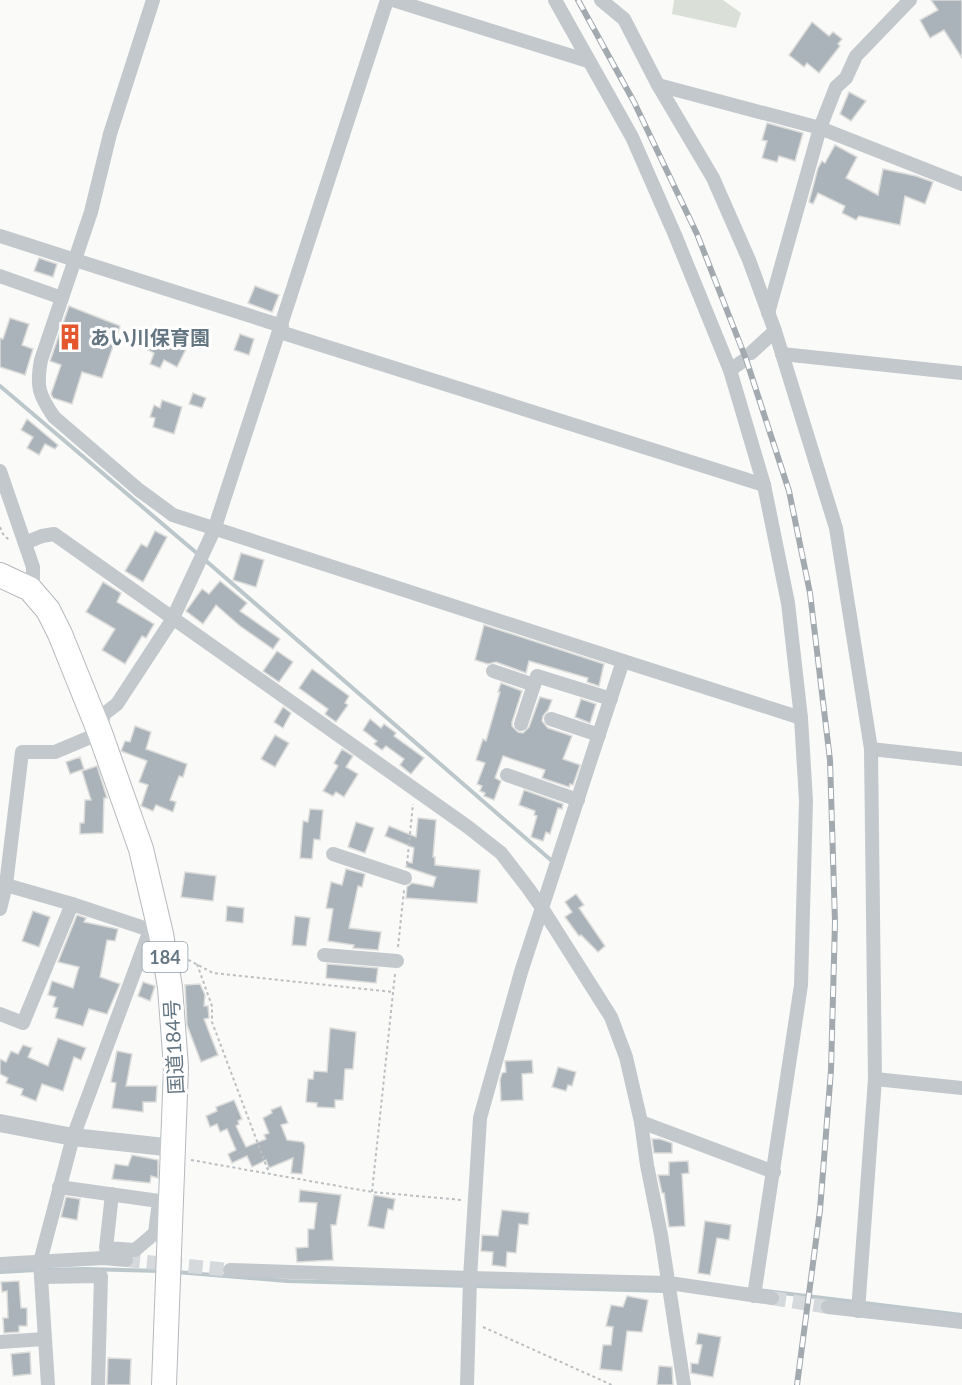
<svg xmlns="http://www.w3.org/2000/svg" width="962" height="1385" font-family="Lato,'Noto Sans JP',sans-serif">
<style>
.green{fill:#dadfd7}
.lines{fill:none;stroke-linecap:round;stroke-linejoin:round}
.stream{stroke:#bbc7cb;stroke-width:4}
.building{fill:#aab3b9;stroke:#dcdcda;stroke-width:1.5}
.minor-tunnel{stroke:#d5d9db;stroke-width:14;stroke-dasharray:14 7;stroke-linecap:butt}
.trunk-casing{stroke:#b4b9bd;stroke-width:26}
.path{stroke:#bbbfc2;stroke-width:2;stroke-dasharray:3 3;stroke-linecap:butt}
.minor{stroke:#c3c8cc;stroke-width:14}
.tertiary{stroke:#c3c8cc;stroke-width:18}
.trunk{stroke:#fff;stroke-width:24}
.rail-casing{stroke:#a2aab0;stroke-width:6}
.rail{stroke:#fff;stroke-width:4;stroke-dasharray:11;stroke-linecap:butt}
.labels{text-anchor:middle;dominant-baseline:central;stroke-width:6;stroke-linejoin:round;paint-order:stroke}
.shield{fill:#fff;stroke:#939fa8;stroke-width:1.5}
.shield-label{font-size:18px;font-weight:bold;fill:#657683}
.poi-label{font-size:20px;font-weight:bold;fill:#657683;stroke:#fff;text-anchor:start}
.street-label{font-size:20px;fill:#657683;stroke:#fff}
</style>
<rect width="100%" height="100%" fill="#fafaf8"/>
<!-- green -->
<path class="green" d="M674,0h49l18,13 -5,15 -64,-14z"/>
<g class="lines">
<!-- stream -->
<g class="stream">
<path d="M0,386l199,169"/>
<path d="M205,560l347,301"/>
<path d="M44,1270l42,-1 74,2"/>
<path d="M0,1272l37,-2"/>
<path d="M176,1272l111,9 379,10"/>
<path d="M757,1290l205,25"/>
</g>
</g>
<!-- building -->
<g class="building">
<path d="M931,0h31v58l-18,-28 -14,8 -10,-18 18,-10z"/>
<path d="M812,22l17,14 4,-4 9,7 -4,5 2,2 -21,27 -12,-10 -3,4 -15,-12z"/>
<path d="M849,92l17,9 -15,20 -11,-7z"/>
<path d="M767,123l36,10 -8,28 -16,-5 -2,6 -15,-4 5,-17 -5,-1z"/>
<path d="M835,145l22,12 -11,21 32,17 5,-26 33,7 17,6 -8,22 -20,-8 -5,29 -41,-9 -3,4 -14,-7 3,-7 -27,-13 -5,11 -4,-2 9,-34 4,-7 3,2z"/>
<path d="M39,258l18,6 -4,13 -19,-6z"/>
<path d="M255,286l24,9 -7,17 -24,-9z"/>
<path d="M69,306l51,20 -18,52 -20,-6 -10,32 -19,-6 -2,-4 10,-29 -11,-4z"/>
<path d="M10,318l19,6 -7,21 11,4 -8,26 -25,-8v-29l3,1z"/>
<path d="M156,332l31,15 -10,20 -13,-7 -4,8 -10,-4 4,-11 -6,-3z"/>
<path d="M240,334l14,5 -5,16 -15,-5z"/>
<path d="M193,393l13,5 -4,10 -13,-4z"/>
<path d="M162,400l20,7 -8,27 -21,-7 2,-9 -5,-1 4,-12 6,3z"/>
<path d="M27,419l31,26 -3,4 -10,-5 -6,11 -12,-7 6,-11 -12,-7z"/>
<path d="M155,531l12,6 -24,45 -18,-11 16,-27 6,3z"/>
<path d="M241,553l23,7 -8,27 -23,-7z"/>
<path d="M220,581l27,22 -7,8 40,28 -7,10 -33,-23 -24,-21 -13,19 -17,-13 16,-22 7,5z"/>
<path d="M103,582l18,11 -4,9 37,22 -8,14 -4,-2 -17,28 -23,-14 13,-21 -29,-17z"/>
<path d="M484,625l120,39 -5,22 -12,-4 1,-4 -59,-17 -3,12 -30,-11 -8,2 -13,-4z"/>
<path d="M277,651l16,11 -14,20 -16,-11z"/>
<path d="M312,669l37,27 -4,7 3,2 -12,17 -11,-8 3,-5 -29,-21z"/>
<path d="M501,683l21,8 -10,31v4l6,6 5,1 6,-6 11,-30 12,3 -4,10 -5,6 -1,5 6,7 24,8 -9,23 17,6 -7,20 -3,-1 -1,3 -27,-9 3,-8 -42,-14 -8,22 6,3 -7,19 -10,-4 1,-3 -5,-2 2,-5 -5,-2 8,-21 -9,-3 7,-21 3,2 14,-49h-2z"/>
<path d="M581,699l15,5 -6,19 -15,-6z"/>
<path d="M283,707l8,6 -8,15 -9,-6z"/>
<path d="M370,719l11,9 3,-4 12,9 -2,3 30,22 -13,16 -11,-9 4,-6 -18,-13 -4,4 -8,-6 3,-3 -14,-11z"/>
<path d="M135,726l16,6 -5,17 41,15 -4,13 -4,-1 -9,24 6,2 -3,10 -17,-7 -3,6 -12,-5 7,-21 -9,-3 8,-21 -26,-10 4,-10 5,1z"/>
<path d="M275,735l14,8 -14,24 -14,-8z"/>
<path d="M342,749l11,7 -7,11 12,7 -14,23 -8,-5 -3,4 -10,-5 15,-25 -4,-3z"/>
<path d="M80,757l4,12 -14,5 -4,-12z"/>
<path d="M97,766l10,32h-3l-1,35 -23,1v-11h4l1,-23h6l-9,-29z"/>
<path d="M524,790l39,14 -1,5 -4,-1 -8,26 -4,-2 -3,9 -12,-4 6,-21 -3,-1 1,-4 -16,-6z"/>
<path d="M310,809l13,1 -3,30 -6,-1 -2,20 -12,-1 3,-37 5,1z"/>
<path d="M418,818l18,2 -3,37h2v8l45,5 -3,33 -71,-5 1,-11 5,-4 21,4 3,-10 -30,-10 1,-5 5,1 2,-15 -29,-12 4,-10 27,11z"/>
<path d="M356,822l18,6 -9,25 -17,-6z"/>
<path d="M346,869l19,5 -3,13 -4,-1 -9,42 32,4 -3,18 -25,-2 1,-3 -26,-4 5,-32 -7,-1 5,-26 11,3z"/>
<path d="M185,872l31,4 -3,25 -32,-4z"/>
<path d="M576,894l8,11 -5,3 26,38 -7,6 -17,-17 -2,1 -14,-19 7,-5 -7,-10z"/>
<path d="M227,906l17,2 -1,15 -17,-2z"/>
<path d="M33,911l17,6 -11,30 -17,-6z"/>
<path d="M77,915l9,3 -2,4 34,7 -3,12 -8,-1 -7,37 20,7 -13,30 -18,-5 -6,17 -28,-8 3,-10 -5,-1 3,-10 -8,-2 4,-14 21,7 6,-21 -21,-5z"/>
<path d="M295,916l15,2 -4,28 -14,-1z"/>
<path d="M327,964l51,4 -2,15 -50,-5z"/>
<path d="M143,982l12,4 -5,15 -12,-5z"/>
<path d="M200,984l5,11 -1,11h4l1,12 -5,1 14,36 -17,7 -14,-37 -2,-40z"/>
<path d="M330,1028l26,4 -3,37h-8l-2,31h-8v8l-18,-1v-4l-11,-1 2,-23h5l1,-8 13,1z"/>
<path d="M58,1038l28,10 -5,12 -7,-3 -11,34 -21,-7 -6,17 -15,-6 2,-6 -17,-6 2,-5 -8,-4v-15l6,3 5,-11 7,3 5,-9 9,3 -4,9 20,9z"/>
<path d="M117,1051l15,3 -6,32h31l-1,16h-13v10l-31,-4 4,-25 -5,-1z"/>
<path d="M532,1060l1,13 -11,1 1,26 -22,1 -1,-21 2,-7 4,-1 -1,-11z"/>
<path d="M558,1067l18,5 -4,14 -4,-1 -2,6 -14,-4z"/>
<path d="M234,1100l8,19 -4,2 1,3 -3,2 10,21 20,-8 -2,-4 5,-2 -6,-15 9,-5 -1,-3 10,-4 7,17 -7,2 6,15 16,2 2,4 -3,28 -11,-1 2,-15 -24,10 -3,-8 -14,7 -5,-11 -15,7 -4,-9 8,-4 -9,-21 -7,3 -3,-8 -7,3 -4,-11 11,-5 -1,-4z"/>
<path d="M652,1139h8l12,4v10h-18z"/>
<path d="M132,1155l26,5v18l-7,-2 -1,7 -38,-4 3,-15 13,2z"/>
<path d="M688,1161l1,12 -7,1 3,52 -16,1 -5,-34h-2l-4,-18h11v-13z"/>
<path d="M300,1190l41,5 -5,30h-5l2,35 -36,2 -1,-14 12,-1v-18h6l3,-26 -18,-1z"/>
<path d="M374,1195l21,4 -2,11 -5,-1 -4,20 -16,-3z"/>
<path d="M66,1197l14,2 -3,21 -16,-3z"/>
<path d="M502,1210l27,3 -1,12 -9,-1 -3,29 -9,-1 -1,15 -14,-2 1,-13 -12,-1 1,-16 16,1z"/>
<path d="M705,1221l26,4 -2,15 -12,-2 -7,37 -12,-2z"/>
<path d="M19,1281l2,27h6v18h-8v6l-15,1 -1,-15h5l-1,-27 -5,1 -1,-10z"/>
<path d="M627,1296l21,4 -6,32 -15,-1 -5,40 -22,-2 3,-24h8l2,-18 -7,-1 5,-21 12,2z"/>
<path d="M698,1333l23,4 -8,40 -22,-4v-10l7,1 4,-19 -6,-1z"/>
<path d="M30,1352l1,22 -18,2 -2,-22z"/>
<path d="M108,1358l23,1 -1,26h-23z"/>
<path d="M659,1366l13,1 1,18h-16z"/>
</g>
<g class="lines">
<!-- minor-tunnel -->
<g class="minor-tunnel">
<path d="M126,1260l104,10"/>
<path d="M772,1298l56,9"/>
</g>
<!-- trunk casing -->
<g class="trunk-casing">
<path id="trunk" d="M0,575l30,14 18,21 12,24 40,99 41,116 20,85 9,53 6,80 -12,318"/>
</g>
<!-- path -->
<g class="path">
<path d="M0,527l3,7 7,7"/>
<path d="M407,864l6,-60"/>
<path d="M398,947l6,-57"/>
<path d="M183,957l30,16 180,19"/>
<path d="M197,964l15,42v16l57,151"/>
<path d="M191,1160l181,32 90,8"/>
<path d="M372,1192l23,-218"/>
<path d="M483,1327l129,58"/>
</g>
<!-- minor -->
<g class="minor">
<path d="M153,0l-43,134 -19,78 -50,148c-5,27 -2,35 13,57l85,73 34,25 450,146"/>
<path d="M393,0l195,61"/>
<path d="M555,0l77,137 43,98 55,135 34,115 24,118 13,115 5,83 -5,184 -47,311"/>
<path d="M601,0l23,19 34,66 55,93 36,82 26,71 61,197 35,221 4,330 -17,232"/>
<path d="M658,85l162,43 142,56"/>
<path d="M0,236l282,90"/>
<path d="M0,276l62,22"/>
<path d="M768,313l52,-185 16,-41 10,-9 10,-22 54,-56"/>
<path d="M280,332l484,153"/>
<path d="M751,353l24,-22"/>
<path d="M782,354l180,19"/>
<path d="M730,370l13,-9"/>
<path d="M0,471l33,96v12l-3,10"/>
<path d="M25,543l17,-7 12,-2 414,293 33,26 27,35 14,20 69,109 15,40 15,65 6,43 14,70 23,150"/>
<path d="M493,671l41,14"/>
<path d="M551,719l48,16"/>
<path d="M521,724l16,-48 74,23"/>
<path d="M871,749l91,10"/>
<path d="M507,775l71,25"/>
<path d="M333,854l72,24"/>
<path d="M6,885l66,19 87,29"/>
<path d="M0,909l6,-24 16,-133h33l45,-19 4,-19 13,-10 55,-84 42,-90 173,-530"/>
<path d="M324,955l73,6"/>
<path d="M0,1014l23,9 49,-119"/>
<path d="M875,1079l87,9"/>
<path d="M641,1122l133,50"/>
<path d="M59,1187l100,14 -4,32 -20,17 -29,-2 6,-54"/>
<path d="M0,1264l103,-6 23,2"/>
<path d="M230,1270l240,8 199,5 103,15"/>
<path d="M41,1277l60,-1 -3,109"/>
<path d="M828,1307l134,15"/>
<path d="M0,1342l44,-3"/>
<path d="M48,1385l-8,-123 33,-125 77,-207"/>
<path d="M467,1385l3,-107 10,-160 41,-146 102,-311 178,57"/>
</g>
<!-- tertiary -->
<path class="tertiary" d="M0,1123l73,14 101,11"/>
<!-- trunk -->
<use href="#trunk" class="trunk"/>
<!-- rail casing -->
<g class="rail-casing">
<path id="rail" d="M578,0l56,102 63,132 49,125 43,132 21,102 20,167 5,162 -4,148 -11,140 -23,175"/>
</g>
<!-- rail -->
<use href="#rail" class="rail"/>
</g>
<!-- icons -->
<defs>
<g id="building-bare" transform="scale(2.07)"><path d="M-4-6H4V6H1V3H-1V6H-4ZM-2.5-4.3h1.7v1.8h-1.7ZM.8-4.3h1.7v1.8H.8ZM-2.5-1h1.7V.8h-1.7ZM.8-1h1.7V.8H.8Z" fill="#e4572e" stroke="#fff" stroke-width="2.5" paint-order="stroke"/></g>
</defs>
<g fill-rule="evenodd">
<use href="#building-bare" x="70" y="337"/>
</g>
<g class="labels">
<!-- shield labels -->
<rect class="shield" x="142.5" y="942" width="45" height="30" rx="4.5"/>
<g class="shield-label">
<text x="165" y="957">184</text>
</g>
<!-- poi labels -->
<g class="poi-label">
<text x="90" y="337">あい川保育園</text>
</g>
<!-- street labels -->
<g class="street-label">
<text transform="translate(173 1047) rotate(-93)">国道184号</text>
</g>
</g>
</svg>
